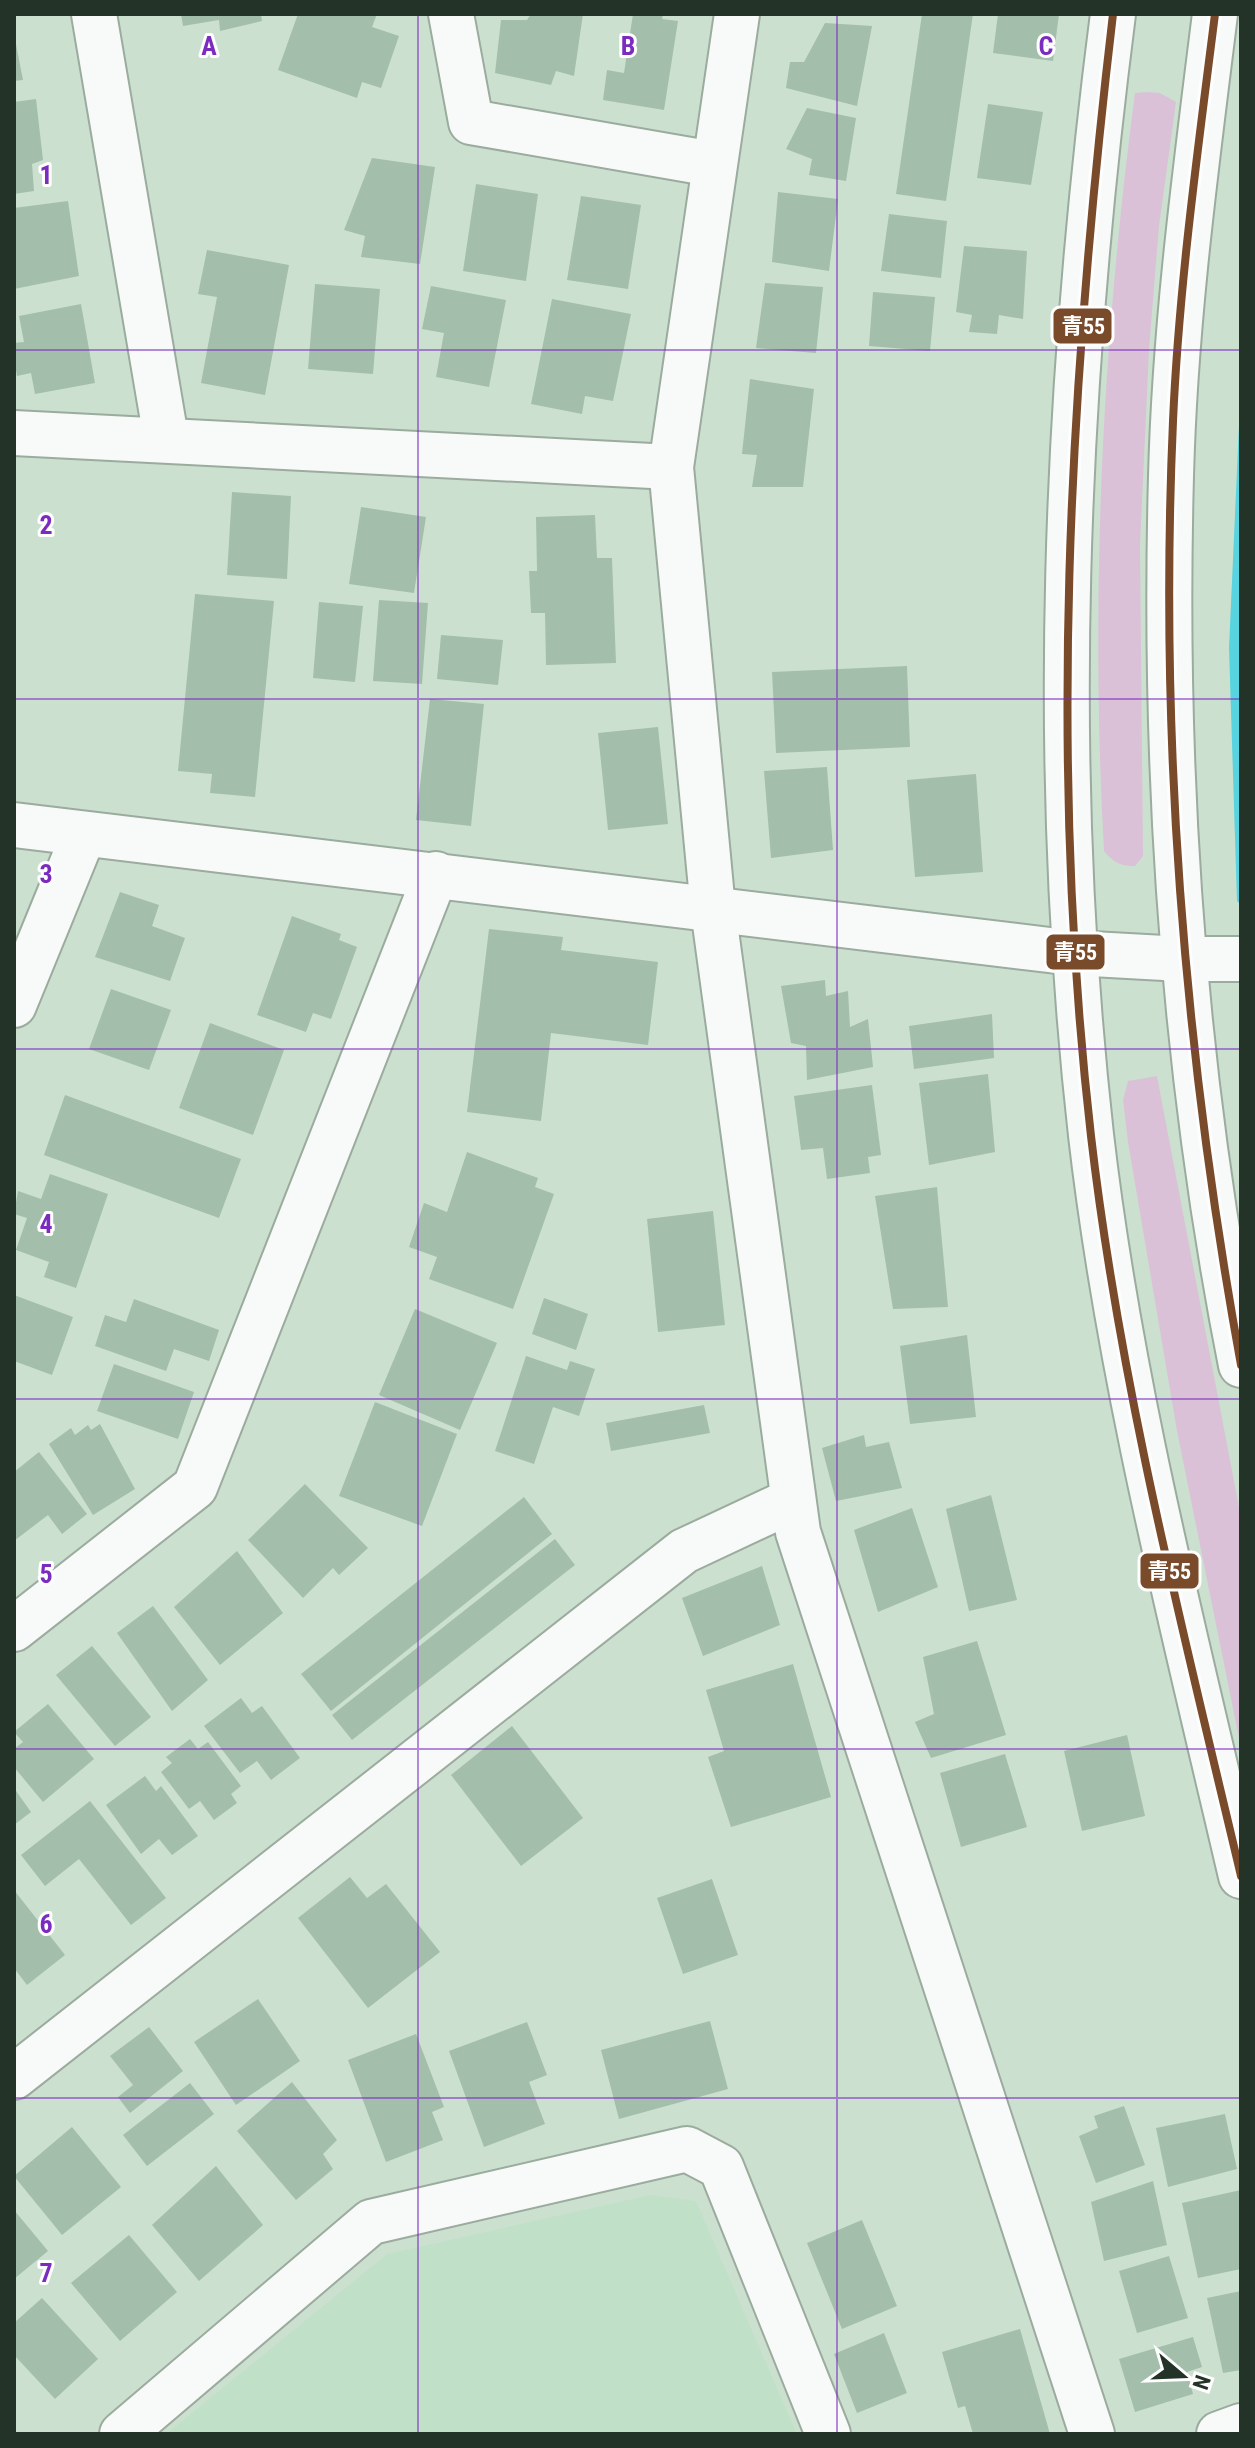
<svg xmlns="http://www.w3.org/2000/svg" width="1255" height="2448" font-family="'Roboto Condensed','Noto Sans JP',sans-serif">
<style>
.built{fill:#c0e1c8}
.green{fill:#dac1d7}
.water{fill:#58d3e0}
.building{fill:#a3beab}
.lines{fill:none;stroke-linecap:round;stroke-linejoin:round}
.minor-casing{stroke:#9bab9e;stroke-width:48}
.tertiary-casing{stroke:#9bab9e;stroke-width:48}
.minor{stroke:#f7faf8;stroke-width:44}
.tertiary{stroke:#f7faf8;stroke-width:44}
.bus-1-casing{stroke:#fefefe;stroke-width:14}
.bus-1{stroke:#7a4b2a;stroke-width:8}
.grid{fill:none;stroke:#7b2cbf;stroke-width:2;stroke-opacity:0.55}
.grid-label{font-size:26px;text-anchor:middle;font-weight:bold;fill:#7b2cbf;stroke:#fefefe;stroke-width:6;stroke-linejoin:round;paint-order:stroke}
.line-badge{stroke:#fefefe;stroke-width:3}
.badge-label{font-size:22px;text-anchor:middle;font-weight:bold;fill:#fff}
</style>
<rect width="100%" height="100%" fill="#cce0d0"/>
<!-- built -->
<path class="built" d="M650,2195l46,6 101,233h-631l221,-180z"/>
<!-- green -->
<g class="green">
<path d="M1147,92l13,1 16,9 -17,124 -10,123 -9,196 3,311 -8,10c-14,1 -23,-5 -31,-15 -14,-253 -2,-508 31,-758z"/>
<path d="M1157,1076l84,442v230l-64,-317 -49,-289 -5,-42 5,-19z"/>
</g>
<!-- water -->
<path class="water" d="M1241,381v524l-4,-4 -8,-253z"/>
<!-- building -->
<g class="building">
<path d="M181,14h80l1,7 -42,10 -1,-11 -36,6z"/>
<path d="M298,14h79l-5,13 27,9 -18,52 -19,-6 -5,16 -79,-28z"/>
<path d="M531,14h52l-9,62 -18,-5 -5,14 -56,-12 6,-53h26z"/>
<path d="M633,14h30l-1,5 16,2 -14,89 -61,-10 4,-30 17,3z"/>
<path d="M922,14h51l-27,187 -50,-7z"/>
<path d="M998,14h61l-6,47 -60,-8z"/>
<path d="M825,23l47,3 -15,80 -71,-18 4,-26h14z"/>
<path d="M14,34l9,46 -9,1z"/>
<path d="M36,99l7,61 -11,4 2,27 -20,3v-92z"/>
<path d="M988,104l55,8 -12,73 -54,-7z"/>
<path d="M807,108l49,10 -10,63 -37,-6 3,-16 -26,-10z"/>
<path d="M372,158l63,9 -15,97 -59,-7 4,-21 -21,-6z"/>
<path d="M476,184l62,10 -12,87 -63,-10z"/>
<path d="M778,192l60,7 -9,72 -57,-9z"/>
<path d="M581,196l60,9 -13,84 -61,-9z"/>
<path d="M68,201l11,75 -65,13v-81z"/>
<path d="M889,214l58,7 -6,57 -60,-7z"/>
<path d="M964,246l63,5 -4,68 -24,-4 -2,19 -28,-2 3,-17 -16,-3z"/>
<path d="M207,250l82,15 -24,130 -64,-12 16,-86 -19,-3z"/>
<path d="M765,283l58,4 -7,66 -60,-5z"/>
<path d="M315,284l65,5 -7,85 -65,-5z"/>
<path d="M431,286l75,14 -17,87 -53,-10 8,-44 -22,-4z"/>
<path d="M873,292l62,5 -5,54 -61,-5z"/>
<path d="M552,299l79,15 -18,87 -28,-5 -3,18 -51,-10z"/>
<path d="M81,304l14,79 -60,11 -4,-21 -14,3 -3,-17v-16l10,-1 -5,-26z"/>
<path d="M750,379l64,10 -11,98h-51l5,-32 -15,-1z"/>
<path d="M232,492l59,4 -4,83 -60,-4z"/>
<path d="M361,507l65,10 -12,76 -65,-9z"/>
<path d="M595,515l2,43h15l4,105 -70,2 -1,-52h-14l-2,-42h8l-1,-54z"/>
<path d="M195,594l79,7 -19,196 -45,-4 2,-19 -34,-3z"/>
<path d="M379,600l49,3 -6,81 -49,-3z"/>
<path d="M319,602l44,4 -8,76 -42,-4z"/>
<path d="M441,635l62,5 -5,45 -61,-6z"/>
<path d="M907,666l3,81 -134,6 -4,-81z"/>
<path d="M430,699l54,5 -13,122 -55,-6z"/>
<path d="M658,727l10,97 -60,6 -10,-97z"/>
<path d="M827,767l6,83 -62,8 -7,-87z"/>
<path d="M976,774l7,98 -68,5 -8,-97z"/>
<path d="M120,892l39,13 -7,21 33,12 -15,43 -75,-24z"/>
<path d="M292,916l49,18 -2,6 18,7 -26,72 -18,-6 -7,19 -49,-17z"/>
<path d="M489,929l74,8 -2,13 97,12 -10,83 -97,-12 -10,88 -74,-9z"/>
<path d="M825,980l1,16 22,-5 2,36 18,-8 5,48 -66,13 -1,-34 -15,-3 -10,-57z"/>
<path d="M111,989l60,21 -22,60 -60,-21z"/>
<path d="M992,1014l2,44 -80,11 -5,-43z"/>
<path d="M210,1023l74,27 -31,85 -74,-27z"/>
<path d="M988,1074l7,78 -66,13 -10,-82z"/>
<path d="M872,1085l9,70 -13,2 2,16 -43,6 -4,-31 -22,2 -7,-54z"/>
<path d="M65,1095l176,64 -22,59 -175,-63z"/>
<path d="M467,1152l71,26 -3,9 19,7 -41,115 -84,-30 8,-22 -28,-10 15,-44 23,9z"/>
<path d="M50,1174l58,20 -32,94 -32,-11 5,-15 -33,-12 11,-32 -13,-4 4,-23 23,8z"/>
<path d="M937,1187l11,120 -55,2 -18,-113z"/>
<path d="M713,1211l12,114 -67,7 -11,-113z"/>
<path d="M14,1295l59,22 -21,58 -38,-14z"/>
<path d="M544,1298l44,16 -12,36 -44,-16z"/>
<path d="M134,1299l85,31 -10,31 -35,-12 -8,22 -71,-25 10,-31 21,7z"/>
<path d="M415,1309l82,34 -37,87 -81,-35z"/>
<path d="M967,1335l9,82 -66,7 -10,-78z"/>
<path d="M526,1356l41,14 3,-9 25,8 -16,47 -26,-9 -19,57 -39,-13z"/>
<path d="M114,1364l80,28 -16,47 -81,-28z"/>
<path d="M375,1402l82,32 -35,92 -83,-30z"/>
<path d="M704,1405l6,28 -99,18 -5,-28z"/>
<path d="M100,1424l35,65 -42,26 -44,-71 22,-16 4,7 13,-10 3,5z"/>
<path d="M864,1435l2,12 23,-5 13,46 -66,13 -14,-53z"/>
<path d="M39,1452l48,62 -25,20 -14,-19 -34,26v-69z"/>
<path d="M305,1484l63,64 -29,27 -6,-7 -30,30 -55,-58z"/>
<path d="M991,1495l26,105 -48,11 -23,-102z"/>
<path d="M524,1497l28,37 -221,177 -30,-37z"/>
<path d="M912,1508l26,79 -60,25 -24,-82z"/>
<path d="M555,1539l20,26 -223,175 -20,-25z"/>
<path d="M237,1551l46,62 -63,52 -46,-58z"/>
<path d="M762,1566l18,59 -77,31 -21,-58z"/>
<path d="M153,1606l55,74 -36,31 -55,-78z"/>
<path d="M977,1641l29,94 -75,23 -16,-36 19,-8 -11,-57z"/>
<path d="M92,1646l59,71 -36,29 -59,-71z"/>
<path d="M793,1664l38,133 -100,30 -23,-70 16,-6 -18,-61z"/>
<path d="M241,1698l11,15 10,-7 38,52 -29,22 -14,-19 -17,12 -36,-47z"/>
<path d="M48,1704l46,55 -51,43 -29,-35v-18l9,-7 -9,-10z"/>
<path d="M512,1726l71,92 -62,48 -70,-91z"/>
<path d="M1127,1735l18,81 -63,15 -18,-80z"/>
<path d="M190,1739l8,10 10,-7 33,44 -10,8 6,9 -23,17 -14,-19 -11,8 -28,-37 11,-9 -6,-6z"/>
<path d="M1005,1754l22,73 -66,20 -21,-74z"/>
<path d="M145,1776l11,15 5,-5 37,50 -26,19 -13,-16 -18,15 -35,-49z"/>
<path d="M14,1788l17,24 -17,13z"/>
<path d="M90,1801l76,97 -35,27 -52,-66 -34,27 -24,-31z"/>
<path d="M350,1877l17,21 19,-14 54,68 -72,56 -70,-90z"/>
<path d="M712,1879l26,76 -55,19 -26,-76z"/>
<path d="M14,1890l51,65 -38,30 -13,-17z"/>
<path d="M258,1999l42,62 -64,44 -42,-63z"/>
<path d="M710,2021l18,68 -109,30 -18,-69z"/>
<path d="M527,2022l20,53 -18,7 16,42 -61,23 -35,-96z"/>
<path d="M149,2027l34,44 -53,42 -12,-16 15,-12 -23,-29z"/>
<path d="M416,2034l28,73 -12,5 11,28 -57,22 -38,-102z"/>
<path d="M292,2082l45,58 -14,14 10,15 -37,31 -59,-69z"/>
<path d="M190,2083l24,31 -67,52 -24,-31z"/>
<path d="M1124,2106l21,59 -49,18 -17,-47 19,-8 -4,-12z"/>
<path d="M1225,2114l12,55 -69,18 -12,-59z"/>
<path d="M72,2127l49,60 -59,48 -48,-59z"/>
<path d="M216,2166l47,59 -64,56 -47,-56z"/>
<path d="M1153,2181l14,64 -63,16 -13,-59z"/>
<path d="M1241,2190v79l-43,9 -16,-75z"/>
<path d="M14,2210l34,41 -34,28z"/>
<path d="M862,2220l35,86 -55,23 -35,-86z"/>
<path d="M129,2235l48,57 -57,49 -49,-58z"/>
<path d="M1169,2256l19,62 -51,15 -18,-62z"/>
<path d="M1241,2291v79l-18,3 -16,-75z"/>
<path d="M42,2298l56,61 -43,40 -41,-44v-32z"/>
<path d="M1020,2329l30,105h-77l-8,-28 -7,2 -16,-56z"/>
<path d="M884,2333l23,60 -50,20 -23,-59z"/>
<path d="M1193,2337l9,30 -15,5 6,22 -58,18 -16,-53z"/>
</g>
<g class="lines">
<!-- minor casing -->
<g class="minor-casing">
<g id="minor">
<path d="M94,14l72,424"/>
<path d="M451,14l20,108 242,42"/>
<path d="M737,14l-66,453 42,442 85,623 294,902"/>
<path d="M14,433l657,34"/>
<path d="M1182,959h59"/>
<path d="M14,1005l70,-171"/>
<path d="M14,1629l181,-142 241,-613"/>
<path d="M14,2077l670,-526 109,-51"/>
<path d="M122,2434l249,-212 316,-73 34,18 107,267"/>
<path d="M1219,2434l22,-8"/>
</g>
</g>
<!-- tertiary casing -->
<g class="tertiary-casing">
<g id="tertiary">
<path d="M1113,14c-48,372 -64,748 -22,1121 29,250 93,496 150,741"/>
<path d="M1215,14c-19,153 -40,307 -44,462 -8,298 12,596 70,889"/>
<path d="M14,825l1060,128 108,6"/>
</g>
</g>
<!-- minor -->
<use href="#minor" class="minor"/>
<!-- tertiary -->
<use href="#tertiary" class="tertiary"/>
<!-- bus-1 casing -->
<g class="bus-1-casing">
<g id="bus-1">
<path d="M1113,14c-44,373 -65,748 -22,1122 29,250 92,495 150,740"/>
<path d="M1215,14c-17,135 -36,271 -42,407 -14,317 11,632 68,944"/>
</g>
</g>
<!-- bus-1 -->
<use href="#bus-1" class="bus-1"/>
</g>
<!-- grid -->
<path class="grid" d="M418,14v2420M837,14v2420M14,350h1227M14,699h1227M14,1049h1227M14,1399h1227M14,1749h1227M14,2098h1227"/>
<g class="grid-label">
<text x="209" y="55">A</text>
<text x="628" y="55">B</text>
<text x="1046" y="55">C</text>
<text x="46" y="184">1</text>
<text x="46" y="534">2</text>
<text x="46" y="883">3</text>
<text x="46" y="1233">4</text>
<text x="46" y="1583">5</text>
<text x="46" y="1933">6</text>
<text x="46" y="2282">7</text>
</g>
<g class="line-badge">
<rect x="1052" y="307" width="61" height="38" rx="8" fill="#7a4b2a"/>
<rect x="1045" y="933" width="61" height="38" rx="8" fill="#7a4b2a"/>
<rect x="1139" y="1552" width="61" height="38" rx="8" fill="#7a4b2a"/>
</g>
<g class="badge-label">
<text x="1083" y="334">青55</text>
<text x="1075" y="960">青55</text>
<text x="1169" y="1579">青55</text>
</g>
<!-- border -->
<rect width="1255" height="2448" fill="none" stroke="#243328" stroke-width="32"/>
<!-- north arrow -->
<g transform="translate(1183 2376) rotate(109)" stroke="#fefefe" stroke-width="6" paint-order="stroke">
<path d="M0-6L14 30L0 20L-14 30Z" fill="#243328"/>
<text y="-12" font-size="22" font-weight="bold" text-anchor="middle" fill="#243328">N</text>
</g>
</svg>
